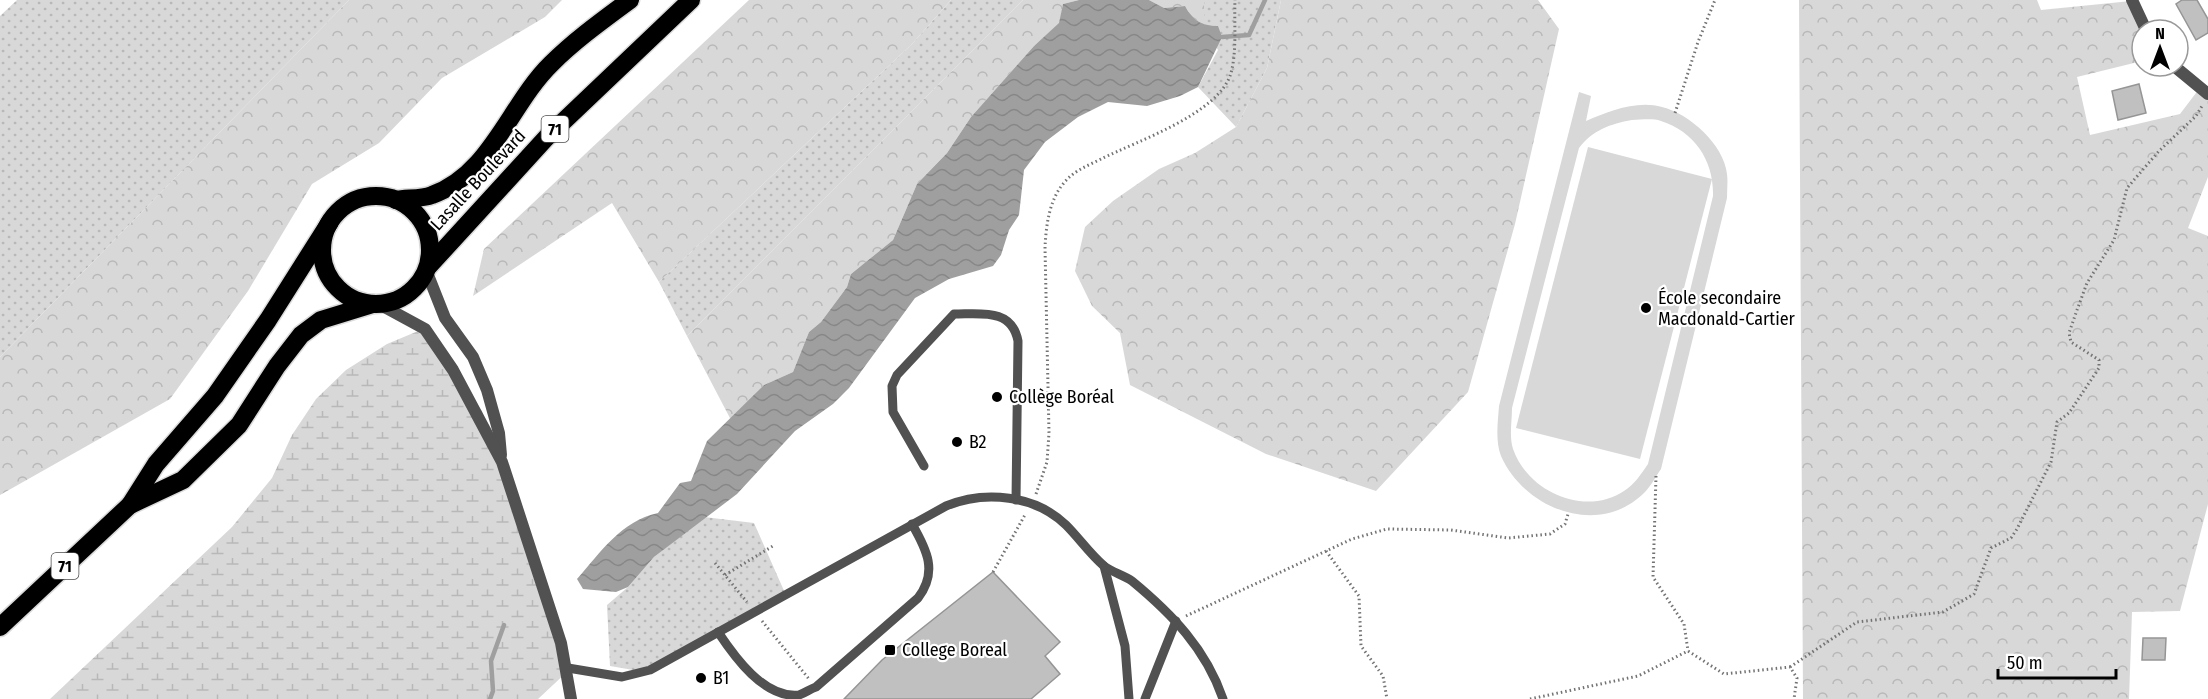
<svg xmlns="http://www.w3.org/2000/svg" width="2208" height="699" font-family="'Fira Sans Condensed',sans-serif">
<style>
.grass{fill:url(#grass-dots)}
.forest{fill:url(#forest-crowns)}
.wetland{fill:url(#wetland-marsh)}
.garden{fill:#d8d8d8;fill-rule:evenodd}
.water{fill:url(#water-waves)}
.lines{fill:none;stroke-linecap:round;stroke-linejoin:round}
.stream{stroke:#9f9f9f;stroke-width:4.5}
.building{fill:#c0c0c0;stroke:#959595;stroke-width:1.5}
.highway-casing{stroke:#dbdbdb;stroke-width:21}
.path{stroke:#737373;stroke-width:3;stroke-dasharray:1.5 3;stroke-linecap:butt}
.lane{stroke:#515151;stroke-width:9}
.street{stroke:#515151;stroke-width:12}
.highway{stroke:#000;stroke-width:18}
.poi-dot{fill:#000;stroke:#fff;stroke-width:2}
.labels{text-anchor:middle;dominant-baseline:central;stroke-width:4.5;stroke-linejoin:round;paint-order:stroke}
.shield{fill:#fff;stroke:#4c4c4c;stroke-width:1.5}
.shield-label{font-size:16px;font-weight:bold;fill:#000}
.street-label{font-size:18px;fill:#000;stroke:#fff}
.poi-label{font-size:18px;fill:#000;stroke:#fff;text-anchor:start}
</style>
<defs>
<pattern id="grass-dots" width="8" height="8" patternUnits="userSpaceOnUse" patternTransform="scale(1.5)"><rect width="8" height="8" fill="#d8d8d8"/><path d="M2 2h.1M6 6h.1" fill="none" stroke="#b8b8b8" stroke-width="1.8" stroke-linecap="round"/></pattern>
<pattern id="forest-crowns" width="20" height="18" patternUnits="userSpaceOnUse" patternTransform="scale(1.5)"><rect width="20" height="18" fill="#d8d8d8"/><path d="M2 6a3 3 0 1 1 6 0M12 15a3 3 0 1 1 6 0" fill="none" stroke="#b8b8b8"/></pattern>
<pattern id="wetland-marsh" width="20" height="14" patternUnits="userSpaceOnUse" patternTransform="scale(1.5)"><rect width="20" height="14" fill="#d8d8d8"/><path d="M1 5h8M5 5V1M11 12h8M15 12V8" fill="none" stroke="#b8b8b8"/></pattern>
<pattern id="water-waves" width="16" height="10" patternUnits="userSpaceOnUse" patternTransform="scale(1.5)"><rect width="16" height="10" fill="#9f9f9f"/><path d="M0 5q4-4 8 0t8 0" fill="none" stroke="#878787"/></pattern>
</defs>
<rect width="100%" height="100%" fill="#fff"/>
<!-- grass -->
<g class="grass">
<path d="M17,0h332l-349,357v-341z"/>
<path d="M951,0h72l-336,336 -28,-54 253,-238z"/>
<path d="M1204,0h77l-14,68 -31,59 -38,-40 20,-37 -14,-24z"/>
<path d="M704,517l50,6 31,70 -140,79 -35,-6 -3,-61 21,-18 26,-30z"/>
</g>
<!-- forest -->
<g class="forest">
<path d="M349,0h213l-17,17 -103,61 -63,65 -67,41 -64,107 -78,108 -170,96v-138z"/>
<path d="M749,0h202l-39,44 -253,238 -47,-79 -139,93 11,-47z"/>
<path d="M1023,0h56l-16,4 -3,19 -26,23 -63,71 -24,36 -30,31 -24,56 -42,34 -4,13 -26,35 -12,10 -16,40 -29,13 -33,35 -44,-84z"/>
<path d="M1149,0h55v26l-12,-9 -7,-11 -21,2z"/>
<path d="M1281,0h257l21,29 -44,195 -47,168 -92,99 -110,-37 -136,-69 -10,-52 -28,-27 -17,-35 10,-44 28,-26 46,-32 36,-16 41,-26 31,-59z"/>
<path d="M1799,0h238l4,10 90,-9 11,29v31l-65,16 13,58 90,-21 19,-25 9,7v81l-20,51 20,8v268l-28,107 -48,1 -3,87h-326z"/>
</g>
<!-- wetland -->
<path class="wetland" d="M423,329l59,82 87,259 -31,29h-488l182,-172 40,-49 20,-43 24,-36 30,-29 41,-26z"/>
<!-- garden -->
<g class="garden">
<path d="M1579,92l12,4 -5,25c23,-10 51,-21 76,-14 28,7 62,38 65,67 1,8 0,16 0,24l-66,271c-5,7 -10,17 -16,23 -45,46 -120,18 -144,-36 -6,-15 -3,-35 -2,-50zM1632,120c9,0 20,-2 29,1 34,11 53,40 52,75l-65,268c-7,10 -13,20 -24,27 -39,26 -96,1 -111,-42 -4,-13 -1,-28 -1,-41l67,-260c14,-18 31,-24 53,-28z"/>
<path d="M1588,147l124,32 -72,280 -124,-31z"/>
</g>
<!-- water -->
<path class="water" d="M1079,0h70l15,8 21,-2c8,14 16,20 33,20l4,11 -24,50 -18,9 -33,10 -39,-4 -30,15 -33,25 -21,28 -5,45 -10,15 -8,25 -8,11 -44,13 -34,19 -66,90 -16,16 -38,27 -58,63 -83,63 -26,30 -12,5 -33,-3 -6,-10c24,-27 44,-58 81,-66l22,-30 11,-2 16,-40 57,-56 29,-13 16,-40 12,-10 26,-35 4,-13 42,-34 24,-56 30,-31 24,-36 63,-71 25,-23 4,-19z"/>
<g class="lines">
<!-- stream -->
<g class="stream">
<path d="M1222,37l27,-2 16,-35"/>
<path d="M490,699l3,-8 -2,-30 13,-36"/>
</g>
</g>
<!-- building -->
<g class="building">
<path d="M2182,0h15l11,19v14l-12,7 -20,-36z"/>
<path d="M2139,84l7,29 -28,7 -6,-29z"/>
<path d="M993,572l67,70 -15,14 15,18 -29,25h-187l38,-39z"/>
<path d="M2143,638h23l-1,22h-23z"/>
</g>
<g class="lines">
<!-- highway casing -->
<g class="highway-casing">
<g id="highway">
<circle cx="376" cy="250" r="54"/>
<path d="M396,200c11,-2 26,-1 36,-5 59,-21 78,-91 119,-131 24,-24 52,-44 79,-64"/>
<path d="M428,267l118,-129 145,-138"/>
<path d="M130,505l53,-25 56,-55 38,-59 24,-31 20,-15 52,-16"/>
<path d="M0,627l130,-122 26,-41 59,-68 53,-76 62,-98"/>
</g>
</g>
<!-- path -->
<g class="path">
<path d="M1675,113l23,-71 17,-42"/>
<path d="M1656,476l-3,101 31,47 4,27"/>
<path d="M1036,494l11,-32 2,-29 -4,-185c1,-22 4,-47 18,-64 10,-13 24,-18 38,-25 36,-18 118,-45 130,-86 6,-22 3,-50 4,-73"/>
<path d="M1326,551l33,45 2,50 22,30 4,23"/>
<path d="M715,563l32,39"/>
<path d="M993,572l33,-59"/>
<path d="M725,575l48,-29"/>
<path d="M1186,616l166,-77 35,-10 64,1 57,8 42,-4 15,-10 3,-10"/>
<path d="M762,621l47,58"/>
<path d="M1790,667l67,-45 86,-10 31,-18 17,-46 20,-10 6,-9 34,-67 6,-40 12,-9 30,-45v-8l-28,-18 -2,-9 8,-23 10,-27 27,-43 13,-52 32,-37 37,-35 6,-10"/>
<path d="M1530,699l108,-23 50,-25 36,23 66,-7 7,11 -3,21"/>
</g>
<!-- lane -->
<g class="lane">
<path d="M924,466l-31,-54 -1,-26 5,-11 57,-61c27,0 58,-6 64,27l-2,159"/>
<path d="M1104,566l21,80 4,53"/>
<path d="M718,632c16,24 46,67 81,63 6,-2 11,-6 17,-8l102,-89c20,-26 9,-48 -6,-74"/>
<path d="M568,668l54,9 28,-7 296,-164c39,-16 89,-11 120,19 13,13 24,29 38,41 8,6 19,9 28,15 40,33 74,68 91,118"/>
<path d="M1145,699l31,-78"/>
</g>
<!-- street -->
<g class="street">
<path d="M2132,0l14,30"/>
<path d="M2174,66l34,28"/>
<path d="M426,270l19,48 28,39 14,33 12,43 2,22"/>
<path d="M379,304l46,25 28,41 49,92 59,181 10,56"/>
</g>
<!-- highway -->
<use href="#highway" class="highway"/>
</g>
<!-- markers -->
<g class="poi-dot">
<circle cx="1646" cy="308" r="6"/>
<circle cx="997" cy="397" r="6"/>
<circle cx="957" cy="442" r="6"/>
<rect x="884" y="644" width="12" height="12" rx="3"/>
<circle cx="701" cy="678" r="6"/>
</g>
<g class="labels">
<!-- shield labels -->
<g class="shield">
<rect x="541.5" y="116" width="27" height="26" rx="4.5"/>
<rect x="51.5" y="553" width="27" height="26" rx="4.5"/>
</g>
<g class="shield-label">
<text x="555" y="129">71</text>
<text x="65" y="566">71</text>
</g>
<!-- street labels -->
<g class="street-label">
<text transform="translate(478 180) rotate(-47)">Lasalle Boulevard</text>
</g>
<!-- poi labels -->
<g class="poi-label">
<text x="1658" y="298">École secondaire<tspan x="1658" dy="21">Macdonald-Cartier</tspan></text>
<text x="1009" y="397">Collège Boréal</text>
<text x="969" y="442">B2</text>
<text x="902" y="650">College Boreal</text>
<text x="713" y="678">B1</text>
</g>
</g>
<!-- north arrow -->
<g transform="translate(2160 48)"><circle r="28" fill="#ffffff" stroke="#999999" stroke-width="1.5"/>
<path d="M0-4.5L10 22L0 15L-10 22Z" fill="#000000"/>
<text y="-9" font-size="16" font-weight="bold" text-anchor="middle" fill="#000000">N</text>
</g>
<!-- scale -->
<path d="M1998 669v9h118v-9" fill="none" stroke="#000000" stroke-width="3"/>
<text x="2007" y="669" font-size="18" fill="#000000" stroke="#ffffff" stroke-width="4.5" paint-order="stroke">50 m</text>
</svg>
